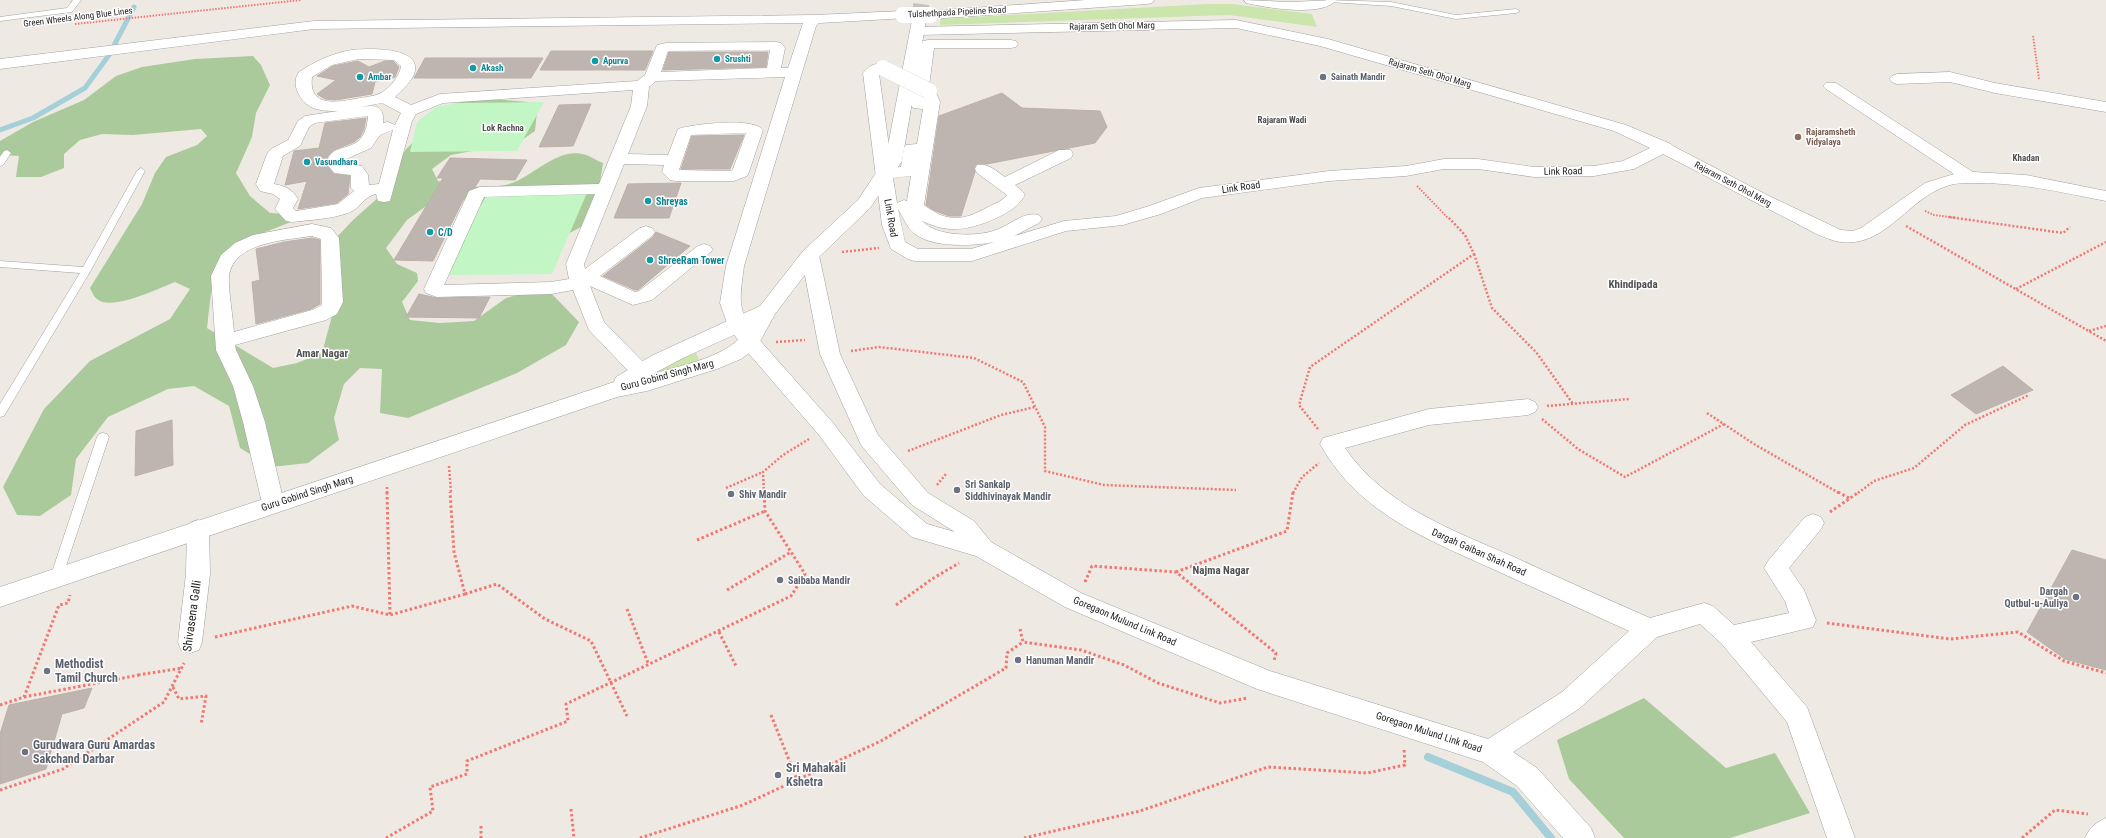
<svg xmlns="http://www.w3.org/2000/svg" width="2106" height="838" font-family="'Roboto Condensed',sans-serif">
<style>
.grass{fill:#cbe5ac}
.forest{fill:#abca9b}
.park{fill:#c2f6c4}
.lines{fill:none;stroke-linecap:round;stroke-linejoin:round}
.stream-far1{stroke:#a6d0d9;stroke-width:5}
.stream{stroke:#a6d0d9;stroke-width:8}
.building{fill:#beb5b0;stroke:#beb0a7}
.tertiary-tunnel{stroke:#c4c1bb;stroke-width:16;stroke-dasharray:16 8;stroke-linecap:butt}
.service-casing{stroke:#a1a1a1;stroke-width:1}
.minor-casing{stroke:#a1a1a1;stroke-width:1}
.tertiary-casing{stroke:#a1a1a1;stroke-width:1}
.path-far2{stroke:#f17771;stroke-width:2;stroke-dasharray:1.5 1.5;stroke-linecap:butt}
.path-far1{stroke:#f17771;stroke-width:2.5;stroke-dasharray:2 2;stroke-linecap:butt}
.path{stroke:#f17771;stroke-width:3;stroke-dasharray:2.5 2.5;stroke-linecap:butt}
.service{fill:#fff;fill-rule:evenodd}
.minor{fill:#fff;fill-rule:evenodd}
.tertiary{fill:#fff;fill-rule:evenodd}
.minor-bridge-casing{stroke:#a1a1a1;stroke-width:16;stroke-linecap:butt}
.minor-bridge{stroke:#fff;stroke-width:16}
.culture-dot{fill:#0f9aa8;stroke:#fff;stroke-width:1.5}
.worship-dot{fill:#6b7280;stroke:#fff;stroke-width:1.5}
.education-dot{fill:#8d6e63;stroke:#fff;stroke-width:1.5}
.labels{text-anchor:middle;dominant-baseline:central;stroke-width:3;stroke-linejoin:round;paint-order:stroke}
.far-street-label{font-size:9px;fill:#1d1d1d;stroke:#fff}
.far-culture-label{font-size:9px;font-weight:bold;fill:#0d838f;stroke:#fff;text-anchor:start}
.far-worship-label{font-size:9px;font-weight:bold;fill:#5b616d;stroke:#fff;text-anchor:start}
.far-neighbourhood-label{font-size:9px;font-weight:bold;fill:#505050;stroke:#fff}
.far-education-label{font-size:9px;font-weight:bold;fill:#785e54;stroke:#fff;text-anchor:start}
.street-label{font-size:10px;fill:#1d1d1d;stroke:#fff}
.culture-label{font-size:10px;font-weight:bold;fill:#0d838f;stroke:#fff;text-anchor:start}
.worship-label{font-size:10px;font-weight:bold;fill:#5b616d;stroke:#fff;text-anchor:start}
.neighbourhood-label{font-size:11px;font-weight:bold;fill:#505050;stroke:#fff}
.near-street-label{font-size:12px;fill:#1d1d1d;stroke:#fff}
.near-worship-label{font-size:12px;font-weight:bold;fill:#5b616d;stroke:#fff;text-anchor:start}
</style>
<rect width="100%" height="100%" fill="#eeeae3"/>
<!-- grass -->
<g class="grass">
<path d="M1207,4h25l80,10 5,13 -88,-12 -289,10v-6z"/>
<path d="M696,353l4,9 -55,15 19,-12z"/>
</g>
<!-- forest -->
<g class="forest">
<path d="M253,56l8,9 9,20 -14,28 -4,24 -16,36 14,23 20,17 16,1 5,8 -46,18 -25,22 -9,31 -4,35 66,40 24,-5 25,-10 17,-63 -3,-52 17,-18 26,-23 27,-48 28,-26 11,-15 20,-8 28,-1 35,3 9,10 -2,19 -16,11 -68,13 -19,14 6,12c20,5 46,8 67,4 26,-5 52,-40 81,-30 6,2 11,6 17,8l-3,19 -17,44 -27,14 -70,-34 -28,-7 -29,5 -22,16 -21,28 11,16 20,9 1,8 -16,21 8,18 29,3 35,-2 32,-23 25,-7 19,1 29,30 -13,23 -49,28 -109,45 -28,-5 2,-44 -22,-1 -16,16 -10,34 5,22 -31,23 -37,4 -31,-19 -11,-42 -35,-20 -26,3 -60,28 -32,42 -5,36 -31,21 -23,-1 -14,-28 41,-78 46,-48 80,-42 20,-30 -15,-7c-16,6 -64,30 -78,17 -3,-2 -5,-7 -7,-11l52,-84 13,-31 11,-16 31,-12 10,-9 -6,-7 -68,6 -31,-1 -22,6 -16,14v14l-23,9h-25l3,-21 -19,-1v-14l33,-19 51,-22 32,-24 26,-9 53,-8z"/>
<path d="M1644,698l82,70 49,-15 35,60 -80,25h-106l-55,-59 -12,-39z"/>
</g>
<!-- park -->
<g class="park">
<path d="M544,102l-27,49 -107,1 7,-30 19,-15 22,-4z"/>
<path d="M587,193l-35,81 -108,1 43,-81z"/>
</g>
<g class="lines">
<!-- stream-far1 -->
<path class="stream-far1" d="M0,130l33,-12 52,-30 24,-33 25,-48"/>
<!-- stream -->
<path class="stream" d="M1428,757l85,35 38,46"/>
</g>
<!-- building -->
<g class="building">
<path d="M551,51h102l-8,19h-105z"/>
<path d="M669,52h99l-2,15 -103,3z"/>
<path d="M425,58h118l-12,20h-117z"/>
<path d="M358,61l11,6 16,-6h8l6,6 -4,10 -20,5 -3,12 -37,6 -10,-1 -8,-5 19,-14 -19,-4 16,-10z"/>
<path d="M1002,93l20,15 78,3 7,16 -12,16 -108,21h-10l-3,4 1,4 -14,44h-12l-16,-6 -7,-5 13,-89z"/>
<path d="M591,104l-18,42 -34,1 20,-42z"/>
<path d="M366,118l-2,11 -4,8 -6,5 -20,8 -6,6 -2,8 8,10 16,2 -2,18 -11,9 -39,6 9,-28 -22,4 9,-34 25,-3 6,-25z"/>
<path d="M744,135l-14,34h-49l11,-33z"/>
<path d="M450,158l77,2 -12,20 -35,-1 -5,8 -7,3 -35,71 -39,-1 49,-82h-6z"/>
<path d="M681,183l-12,35h-55l14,-34z"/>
<path d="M656,232l34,14 -52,44h-3l-32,-14 50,-39z"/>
<path d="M312,238l8,2v64l-9,5 -55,15 -4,-42 8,-2 -4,-31 28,-7z"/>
<path d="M419,294l18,4 53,-1 -11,21 -73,-1z"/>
<path d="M2003,366l30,24 -57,24 -25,-19z"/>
<path d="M172,420l1,45 -38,11 1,-45z"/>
<path d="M2072,550l34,10v110l-41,-11 -38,-27z"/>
<path d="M92,688l-8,20 -22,6 -16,55 -46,15v-50l9,-29z"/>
</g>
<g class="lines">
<!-- tertiary-tunnel -->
<path class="tertiary-tunnel" d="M919,20l3,-20"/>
<!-- service casing -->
<g class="service-casing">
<g id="service">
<path d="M73,0h8l-9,12 -72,9v-4l67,-9z"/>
<path d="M1325,0l66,2 65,13 60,-6 4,2 -4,2 -60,6 -65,-13 -62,-4z"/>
<path d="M7,150l4,3 -8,12 -3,1v-9l4,-6z"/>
<path d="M141,168l4,3 -54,99 -87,146 -4,1v-13l80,-131 -80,-6v-6l83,6 54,-96z"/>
<path d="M103,433l4,1 2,3 -47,141 -2,4 -4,1 -4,-1 -2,-4 47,-141 2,-3z"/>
</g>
</g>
<!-- minor casing -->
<g class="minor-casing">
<g id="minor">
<path d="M1086,0h68l-2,3 -5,1 -217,15 -5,-1 -2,-3 2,-3 5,-1z"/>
<path d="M1244,0l46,2 46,-2c-12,17 -68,8 -85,4l-5,-1z"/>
<path d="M903,11l5,1 2,3 -2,3 -89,5 -3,3 -72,240c-4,32 -8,44 13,71l76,86 47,61 47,40 28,8 -43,-27 -51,-60 -41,-91 -19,-99 3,-4 6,-2 6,2 3,4 21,99 38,81 50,58 46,28 17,21 90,51 189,78 218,68 74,-47 67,-61c-44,-20 -88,-40 -132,-60 -70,-32 -138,-57 -177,-127l3,-6 106,-29 99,-10 7,3 3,5 -3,5 -7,3 -99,10 -84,23c40,58 107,82 169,109 45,21 91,41 136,61l54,-15 9,3 21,19 55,-12 -4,-12 -21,-33 4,-7 37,-44 8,-3 8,3 3,6 -3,6 -32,39 15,22 12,30 -3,7 -62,15 56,65 48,131h-28l-40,-116 -66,-79 -21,-19 -43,13 -77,71 -67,44 24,16 54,60 4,10h-32l-46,-52 -34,-24 -226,-73 -192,-82 -89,-51 -64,-19 -48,-41 -45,-61 -76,-88 -15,-21 -8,-23 6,-37 59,-189 -129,4 -7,6 -2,19 -19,48 40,1 10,-26c15,-5 76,-12 85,1l-14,42 -2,4 -13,5h-58l-6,-1 -8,-8 2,-7 -40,-1 -40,100 1,5 55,-41 6,-2 6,2 3,4 -3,4 -52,40 35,16 4,-1 59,-45 6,-2 6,2 3,4 -61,50 -19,5 -43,-19 14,36 43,44 10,17 -3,5 -7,2 -7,-2 -7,-12 -44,-46 -16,-40 -22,4 -114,3 -11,-4 -2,-4 45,-98 11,-4 119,-3 32,-78 2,-16 -190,13 -27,11 -4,7 -22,80 -6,1 -6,-1 -2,-7c-12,2 -16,15 -28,19 -17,6 -38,7 -56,9l-6,-1 -11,-12 5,-10 -7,-5 -13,-3 -4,-7 11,-30 4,-5 17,-9 10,-19 7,-5 33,-5c-8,0 -17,0 -25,-3 -13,-6 -23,-24 -14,-36 15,-10 30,-17 47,-21 15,-3 74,-6 69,20 -2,10 -13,19 -20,26l16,8 29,-11 197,-13 8,-6 12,-30 9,-2 110,-1 5,1 4,5 -4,20h7l15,-45 -489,6 -314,40v-10l314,-38 501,-6zM770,50l-3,18 -106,4 7,-21zM359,59l35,1 7,6c-1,10 -11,22 -20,27 -5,3 -15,4 -21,5 -21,4 -52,11 -48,-21l20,-12zM382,103l19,10 -6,12 -7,-3 -5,1c2,-24 -16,-16 -33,-14zM368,116c-3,44 -37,21 -41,48l7,9 17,2v13l3,3 -16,13 -42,7 -3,-3 5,-9c-6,-10 -13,-13 -24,-15l9,-28 17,-10 9,-19 6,-4zM393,130l-14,54 -10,1 -1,-10 -6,-9 -17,-2 -1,-4 27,-12 9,-13zM746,133l-13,36 -2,2 -52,-1 12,-35zM595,194l-29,70 3,15 -18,3 -107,3 40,-88z"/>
<path d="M1236,20l92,19 298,86 45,19 2,2 96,50 72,34 12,1 8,-3 64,-45 29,-9 -128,-85 -3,-3 3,-3h10l137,89 53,3 80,16v10c-46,-9 -87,-19 -135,-18 -8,0 -16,0 -24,3 -39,12 -61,62 -107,56 -16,-3 -33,-13 -48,-21 -43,-21 -85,-45 -129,-67l-29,15 -40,7 -60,1 -56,-8h-34l-38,7 -77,5 -127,17 -41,16 -38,11 -57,6 -94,30h-58l-6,-2 -17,-10 -9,-24 -19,-152c7,-9 15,-11 25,-8l3,3 -3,3 -9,3 13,94 9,-1 3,-19 2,-3 11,-1 6,-35 -10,-1 -2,-3 8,-56 4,-8 5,-1h83l5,1 2,3 -2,3 -5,1h-77l-5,38 5,2 6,14 -16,103c24,18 39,16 64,2 6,-3 15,-6 19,-12l-30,-22 -2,-4 2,-4c12,-2 19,6 28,12l54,-27h12l2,4 -2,4 -56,27 10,9c-6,19 -54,37 -73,35 -11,0 -20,-4 -30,-8 14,16 56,16 74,9 14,-5 28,-19 43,-15l3,4 -3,4 -25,13 50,-15 52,-5 33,-10 50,-18 130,-17 77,-5 38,-7h34l56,8 60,-1 29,-5 27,-13 -36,-17 -294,-85 -84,-18 -318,7 -5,-1 -2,-3 2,-3 5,-1zM911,176l-4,25 -3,-1 -7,3 -4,-25zM898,209c5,8 9,19 17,25 18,14 58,12 79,8l-23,7h-53l-13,-7z"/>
<path d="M1950,72l45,11 111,19v10l-111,-19 -45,-11 -53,2 -5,-2 -3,-3 3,-3 5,-2z"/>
<path d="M312,224l19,4 8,10 4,64 -6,12 -11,6 -91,25 1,5 17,36 12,36 19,81 -3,6 -8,3 -8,-3 -3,-6 -19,-81 -10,-36 -17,-36 -5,-74 10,-21 14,-12 18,-8zM312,236l9,3 1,66 -10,5 -78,22c-1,-15 -6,-42 -5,-56 4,-34 57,-36 83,-40z"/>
<path d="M198,520l8,3 3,6 1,45 -8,68 -3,8 -9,3 -9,-3 -3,-8 8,-68 1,-45 3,-6z"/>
<path d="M2106,818v20h-21c5,-11 10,-15 21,-20z"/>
</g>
</g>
<!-- tertiary casing -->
<g class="tertiary-casing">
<path id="tertiary" d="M919,16l5,1 2,3 -24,141 -32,47 -53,51 -42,55 -18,33 -16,12 -24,10 -70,22 -30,6 -617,210v-20l614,-205 2,-5 35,-21 109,-50 43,-55 55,-51 26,-39 3,-10 25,-131 2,-3zM747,329c-16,28 -66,36 -94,45l30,-16z"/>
</g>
<!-- path-far2 -->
<g class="path-far2">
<path d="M75,24l226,-24"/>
<path d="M2033,36l6,43"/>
<path d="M1417,186l31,32"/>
<path d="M1925,211l9,4 23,3"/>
</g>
<!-- path-far1 -->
<g class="path-far1">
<path d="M1949,217l114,16 7,-6"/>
<path d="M1906,226l200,115"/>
<path d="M842,252l37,-4"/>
<path d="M1474,254l18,54 44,44 37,52"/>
<path d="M2016,289l90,-47"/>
<path d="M2089,331l17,-5"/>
<path d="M776,342l29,-2"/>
<path d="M851,351l28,-4 95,11 49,24 22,45v44l59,14 132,5"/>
<path d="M1547,406l82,-7"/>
<path d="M1707,413l47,31 85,49"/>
<path d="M1542,419l36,30 47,28 99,-53"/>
<path d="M1318,429l-19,-24 11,-38 164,-113 -9,-19 -17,-18"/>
<path d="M908,451l93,-36 34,-8"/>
<path d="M449,466l2,27"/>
<path d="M937,485l9,-11"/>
<path d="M387,487v6"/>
<path d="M726,488l37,-16"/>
<path d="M764,493l-1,-21 20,-17 26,-16"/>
<path d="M1293,493l9,-16 17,-14"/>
<path d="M1858,493l16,-12 40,-13 51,-43 64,-30"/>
</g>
<!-- path -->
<g class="path">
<path d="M387,492l3,123"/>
<path d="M1838,492l11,6"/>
<path d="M1830,512l29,-20"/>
<path d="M697,540l68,-29"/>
<path d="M1176,572l111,-41 6,-39"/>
<path d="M1085,582l7,-16 84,6 100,81 -2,8"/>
<path d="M727,590l64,-38"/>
<path d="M465,594l32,-10 48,35 46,22 36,75"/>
<path d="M896,605l36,-26 27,-16"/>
<path d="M627,609l21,54"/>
<path d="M1827,623l123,16 68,-7 46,29 42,12"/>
<path d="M1020,629l3,13 58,8 43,15 34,18 62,20 28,-5"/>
<path d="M719,632l17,34"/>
<path d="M215,637l137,-31 38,9 75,-21 -11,-42 -4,-60"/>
<path d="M138,675l45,-7"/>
<path d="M173,687l6,12 27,-3 -5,29"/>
<path d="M24,697l115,-22"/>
<path d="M0,705l24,-8 35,-92 9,-2 2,-8"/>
<path d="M771,715l26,65"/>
<path d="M0,790l63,-21 101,-67 20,-39"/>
<path d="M571,809l3,29"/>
<path d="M481,826v12"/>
<path d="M386,838l47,-27 -3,-24 37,-13v-13l101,-40 -2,-17 225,-108 14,-22 -40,-63 -1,-19"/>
<path d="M640,838l103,-33 138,-64 125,-73 1,-15 16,-11"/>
<path d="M1024,838l116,-27 128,-44 99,6 38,-8 -1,-16"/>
<path d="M2022,838l33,-28 33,4"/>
</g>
<!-- service -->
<use href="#service" class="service"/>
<!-- minor -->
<use href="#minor" class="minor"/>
<!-- tertiary -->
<use href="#tertiary" class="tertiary"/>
<!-- minor-bridge casing -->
<g class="minor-bridge-casing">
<g id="minor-bridge">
<path d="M903,15h27"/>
<path d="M883,68l46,23"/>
</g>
</g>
<!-- minor-bridge -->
<use href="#minor-bridge" class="minor-bridge"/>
</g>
<!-- markers -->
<g class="culture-dot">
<circle cx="717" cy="59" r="4"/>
<circle cx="595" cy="61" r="4"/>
<circle cx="473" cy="68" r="4"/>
<circle cx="360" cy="77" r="4"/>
<circle cx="307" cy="162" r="4"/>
<circle cx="648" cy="201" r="4"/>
<circle cx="430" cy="232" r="4"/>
<circle cx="650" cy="260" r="4"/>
</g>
<g class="worship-dot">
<circle cx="1323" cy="77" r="4"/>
<circle cx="957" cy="490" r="4"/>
<circle cx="731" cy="494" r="4"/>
<circle cx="780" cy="580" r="4"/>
<circle cx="2076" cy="597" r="4"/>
<circle cx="1018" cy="660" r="4"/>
<circle cx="47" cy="671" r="4"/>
<circle cx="25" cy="752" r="4"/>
<circle cx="778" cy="775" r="4"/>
</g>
<circle class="education-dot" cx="1798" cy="137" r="4"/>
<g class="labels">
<!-- far-street labels -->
<g class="far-street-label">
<text transform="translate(957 12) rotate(-3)">Tulshethpada Pipeline Road</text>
<text transform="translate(78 17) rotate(-7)">Green Wheels Along Blue Lines</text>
<text transform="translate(1112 26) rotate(-1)">Rajaram Seth Ohol Marg</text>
<text transform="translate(1430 73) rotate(16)">Rajaram Seth Ohol Marg</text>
<text transform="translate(1733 184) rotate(28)">Rajaram Seth Ohol Marg</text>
</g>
<!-- far-culture labels -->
<g class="far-culture-label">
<text x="725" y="59">Srushti</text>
<text x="603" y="61">Apurva</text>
<text x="481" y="68">Akash</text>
<text x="368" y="77">Ambar</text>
<text x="315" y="162">Vasundhara</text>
</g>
<!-- far-worship labels -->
<g class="far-worship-label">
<text x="1331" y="77">Sainath Mandir</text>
</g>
<!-- far-neighbourhood labels -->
<g class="far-neighbourhood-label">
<text x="1282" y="120">Rajaram Wadi</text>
<text x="503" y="128">Lok Rachna</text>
<text x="2026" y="158">Khadan</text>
</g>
<!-- far-education labels -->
<g class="far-education-label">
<text x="1806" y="132">Rajaramsheth<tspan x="1806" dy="10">Vidyalaya</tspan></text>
</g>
<!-- street labels -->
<g class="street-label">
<text transform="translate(1563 171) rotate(-1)">Link Road</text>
<text transform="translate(1241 187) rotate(-8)">Link Road</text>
<text transform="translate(891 218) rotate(80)">Link Road</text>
<text transform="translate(667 375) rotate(-15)">Guru Gobind Singh Marg</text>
<text transform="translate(307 493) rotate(-18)">Guru Gobind Singh Marg</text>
<text transform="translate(1479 552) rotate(24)">Dargah Gaiban Shah Road</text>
<text transform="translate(1125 621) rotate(23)">Goregaon Mulund Link Road</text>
<text transform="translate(1429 732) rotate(18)">Goregaon Mulund Link Road</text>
</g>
<!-- culture labels -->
<g class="culture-label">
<text x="656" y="201">Shreyas</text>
<text x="438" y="232">C/D</text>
<text x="658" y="260">ShreeRam Tower</text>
</g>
<!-- worship labels -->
<g class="worship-label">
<text x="965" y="484">Sri Sankalp<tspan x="965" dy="12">Siddhivinayak Mandir</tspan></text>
<text x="739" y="494">Shiv Mandir</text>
<text x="788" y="580">Saibaba Mandir</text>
<text x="2068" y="591" text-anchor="end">Dargah<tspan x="2068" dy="12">Qutbul-u-Auliya</tspan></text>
<text x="1026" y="660">Hanuman Mandir</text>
</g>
<!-- neighbourhood labels -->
<g class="neighbourhood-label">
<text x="1633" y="284">Khindipada</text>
<text x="322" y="353">Amar Nagar</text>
<text x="1221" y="570">Najma Nagar</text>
</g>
<!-- near-street labels -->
<g class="near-street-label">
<text transform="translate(192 616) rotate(-82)">Shivasena Galli</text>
</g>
<!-- near-worship labels -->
<g class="near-worship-label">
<text x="55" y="664">Methodist<tspan x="55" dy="14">Tamil Church</tspan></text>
<text x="33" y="745">Gurudwara Guru Amardas<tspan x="33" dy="14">Sakchand Darbar</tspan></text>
<text x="786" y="768">Sri Mahakali<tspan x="786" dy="14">Kshetra</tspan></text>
</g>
</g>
</svg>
